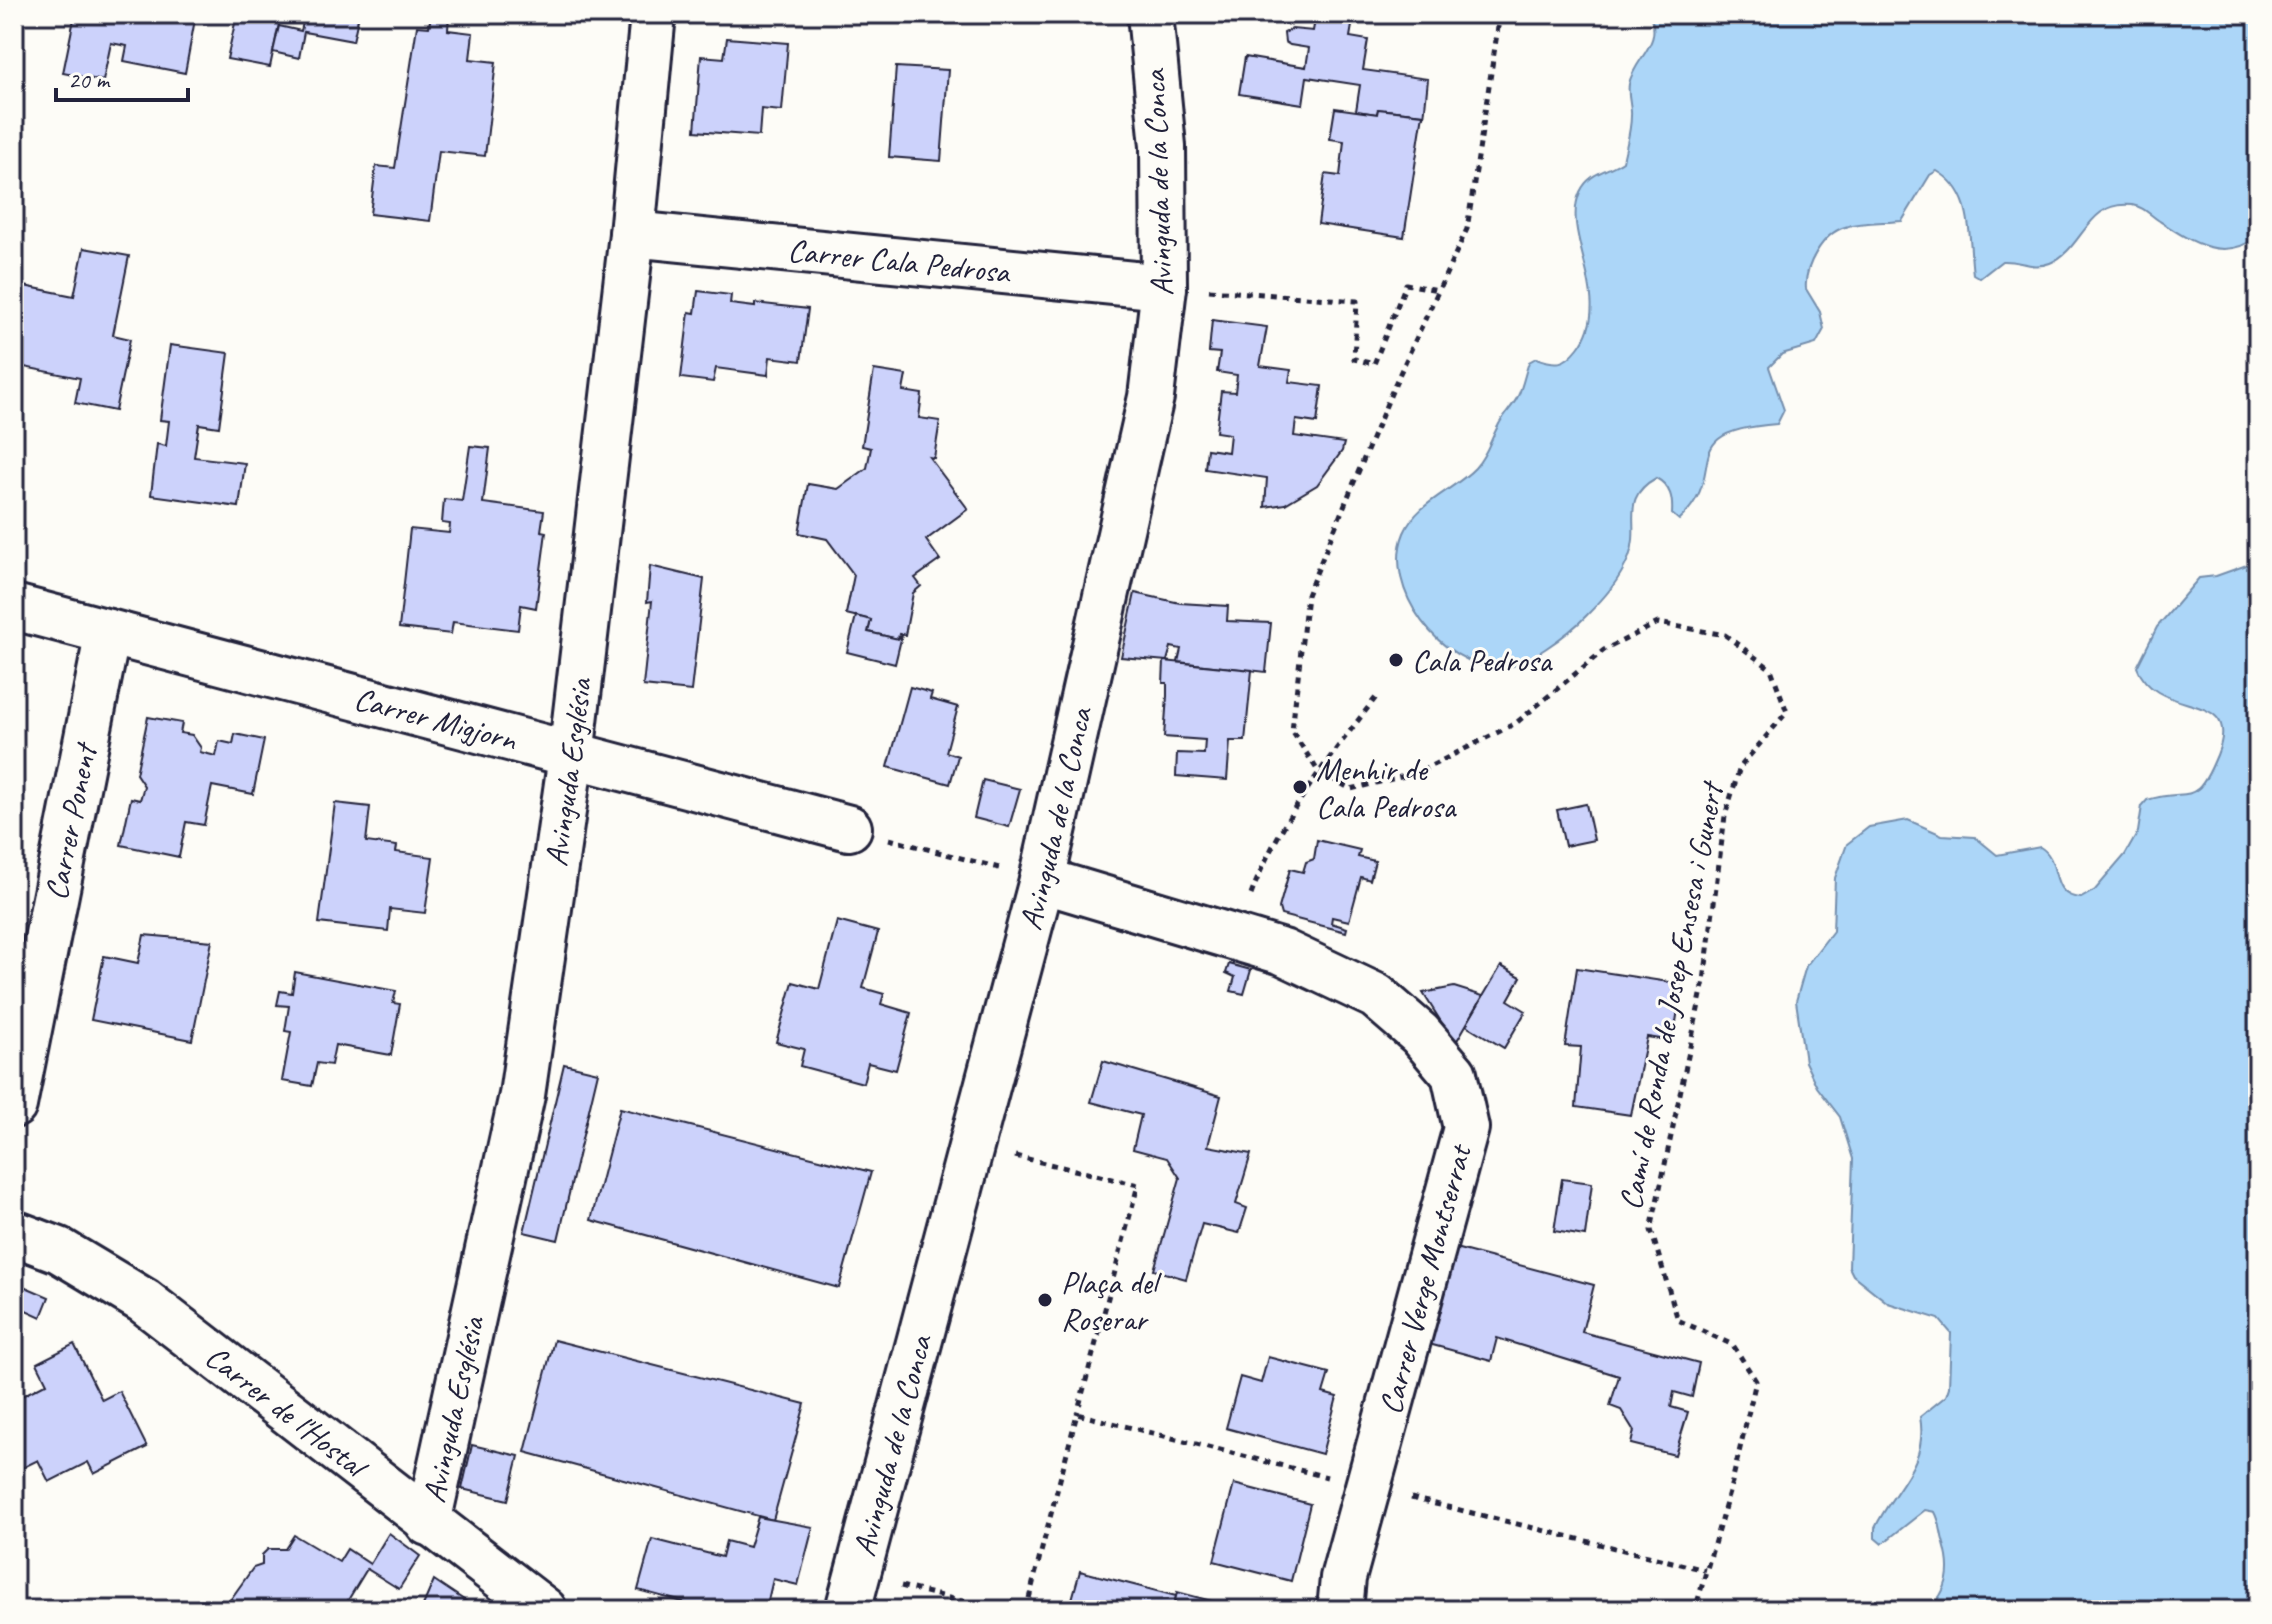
<svg xmlns="http://www.w3.org/2000/svg" width="2272" height="1624" font-family="Caveat,sans-serif">
<style>
.water{fill:#acd6f8;stroke:#758eac;stroke-width:2}
.building{fill:#ccd2fb;stroke:#22223b;stroke-width:2}
.lines{fill:none;stroke-linecap:round;stroke-linejoin:round}
.minor-casing{stroke:#22223b;stroke-width:50}
.path{stroke:#22223b;stroke-width:5;stroke-dasharray:6 6;stroke-linecap:butt}
.minor{stroke:#fdfcf7;stroke-width:44}
.poi-dot{fill:#22223b;stroke:#fdfcf7;stroke-width:3}
.labels{text-anchor:middle;dominant-baseline:central;stroke-width:6;stroke-linejoin:round;paint-order:stroke}
.street-label{font-size:32px;fill:#22223b;stroke:#fdfcf7}
.poi-label{font-size:32px;fill:#22223b;stroke:#fdfcf7;text-anchor:start}
</style>
<rect width="100%" height="100%" fill="#fdfcf7"/>
<filter id="ink" filterUnits="userSpaceOnUse"><feTurbulence type="fractalNoise" baseFrequency=".0125" numOctaves="2"/><feDisplacementMap in="SourceGraphic" scale="16" xChannelSelector="R" yChannelSelector="G"/><feConvolveMatrix kernelMatrix="1 2 1 2 8 2 1 2 1" color-interpolation-filters="sRGB"/></filter>
<g filter="url(#ink)">
<!-- water -->
<g class="water">
<path d="M1649,14l28,6 5,-6h576v222c-35,28 -68,5 -100,-16 -9,-6 -14,-13 -26,-15 -46,-5 -48,44 -82,58 -18,7 -30,-3 -48,-2l-22,17 -7,-4c-5,-37 2,-81 -36,-103l-7,4 -28,46c-18,2 -39,0 -57,6 -23,7 -41,40 -39,62l14,23 4,17 -8,15 -34,10 -13,13 15,43 -7,14c-107,8 -44,46 -98,96l-7,-6c1,-15 -1,-28 -16,-36 -38,21 -14,46 -27,79 -9,23 -25,41 -42,58 -16,17 -64,54 -87,53 -58,-1 -119,-79 -96,-135 13,-31 49,-42 71,-65 12,-13 15,-27 23,-42 5,-11 15,-19 20,-30 5,-10 7,-23 11,-34l7,-4c20,7 28,8 42,-10 38,-49 -18,-112 2,-156 9,-20 27,-20 43,-31 3,-15 8,-30 8,-45 1,-11 -4,-21 -2,-32 5,-26 36,-41 20,-70z"/>
<path d="M2258,561v1049h-330c21,-20 24,-39 16,-66 -4,-12 -3,-21 -9,-32l-10,-2 -43,34 -7,-6v-10c18,-39 54,-63 45,-111l26,-21 3,-9 2,-54 -12,-14 -51,-16 -35,-28 -4,-8 4,-108 -13,-42 -23,-30 -12,-25 -9,-61 10,-35 27,-35 2,-53 12,-34 22,-17 39,-7 34,15 33,2 22,18 43,-8c23,13 7,49 41,51l14,-8 30,-35 13,-23 4,-26 5,-6c44,-14 47,11 70,-45 28,-68 -61,-34 -80,-88l20,-40 42,-49 17,-2z"/>
</g>
<!-- building -->
<g class="building">
<path d="M75,14h121l-11,59 -61,-12 3,-15 -16,-3 -8,38 -40,-8z"/>
<path d="M237,14h44l-11,53 -43,-8z"/>
<path d="M305,14h54l-6,27 -49,-9 -5,26 -26,-6 6,-26 22,5z"/>
<path d="M431,14h18l-1,16 25,3 -3,26 26,3 -11,94 -46,-5 -9,70 -60,-7 6,-48 19,2 22,-142 12,1z"/>
<path d="M1316,14h38l-4,23 18,3 -5,30 65,9 -4,39 -1,-4 -45,-5 -1,5 -21,-3 4,-26 -53,-8 -4,27 -64,-10 6,-37 61,10 3,-19 -19,-3 -5,-3 -1,-9 8,-4 21,2z"/>
<path d="M727,38l61,5 -6,68 -21,-2 -2,27 -64,-5 6,-75 23,2z"/>
<path d="M896,67l52,3 -7,91 -52,-4z"/>
<path d="M1335,108l42,6 1,-5 45,5 -19,123 -86,-13 7,-50 15,2 4,-35 -14,-2z"/>
<path d="M84,248l45,8 -16,79 17,4 -15,72 -40,-8 5,-25 -66,-13v-53l5,-27 55,11z"/>
<path d="M698,291l33,4 -1,9 25,3v-4l53,6 -7,52 -31,-4 -2,18 -52,-7 -3,14 -32,-4 8,-66 6,1z"/>
<path d="M1212,320l55,7 -7,39 31,4 -2,12 33,4 -5,37 -21,-3 -2,16 50,7 -2,8 -25,34 -32,19 -20,3 2,-29 -62,-9 2,-20 21,3 2,-18 -14,-2 5,-41 14,1 2,-17 -20,-3 3,-19 -11,-1z"/>
<path d="M170,345l59,8 -10,74 -20,-3 -5,33 51,6 -6,44 -88,-12 6,-51 9,2 3,-25 -9,-1z"/>
<path d="M874,370l32,5 -3,16 19,3 -3,24 21,3 -6,37 -5,-1 39,52 -42,31 14,20 -25,18 6,8 -8,7 -8,42 -6,-1 -1,5 -30,-7 3,-12 -25,-6 8,-39 -27,-36 -28,-6 9,-49 30,5 29,-21 4,-20 -9,-2z"/>
<path d="M470,446l20,2 -7,55 61,8 -3,20 5,1 -10,76 -15,-3 -3,25 -65,-8 -2,12 -52,-6 11,-99 39,4 1,-9 -8,-1 2,-24 18,2z"/>
<path d="M650,566l54,13 -13,112 -48,-5 9,-85 -5,1z"/>
<path d="M1135,593l45,10 48,3 -1,15 44,2 -5,49 -88,-10 3,-13 -10,-2 -4,14 -46,-4z"/>
<path d="M856,616l15,4 -3,12 30,7 4,-4 -7,29 -48,-12z"/>
<path d="M1164,661l88,9 -7,71h-15l-3,39 -51,-4 1,-23 27,1 1,-14 -41,-3 3,-41v-13h-4z"/>
<path d="M910,687l22,6 -2,6 28,8 -12,45 12,4 -8,28 -62,-17z"/>
<path d="M148,717l34,6 -2,10 12,2 9,13 -1,4 16,4 3,-15 14,3 2,-10 29,6 -11,54 -41,-8 -8,39 -18,-3 -7,35 -58,-12 10,-47 9,2 4,-14 -8,-12z"/>
<path d="M983,780l37,9 -11,38 -35,-9z"/>
<path d="M335,803l35,4 -4,35 31,4 -1,6 37,5 -8,56 -35,-4 -2,22 -69,-8z"/>
<path d="M1586,804l8,36 -29,6 -8,-36z"/>
<path d="M1317,840l43,10 -2,7 17,4 -5,19 -9,-3 -12,44 -17,-4 -1,6 16,5 -1,4 -65,-17 -2,-7 11,-39 13,3 3,-10 8,-3z"/>
<path d="M837,921l41,11 -15,56 21,6 -3,10 30,9 -15,57 -28,-7 -5,20 -63,-17 4,-17 -28,-7 17,-60 26,7z"/>
<path d="M144,935l68,6 -20,99 -101,-20 13,-64 34,7z"/>
<path d="M1229,964l22,6 -7,24 -13,-3 4,-14 -9,-4z"/>
<path d="M1501,966l20,11 -13,23 18,11 -22,37 -38,-23z"/>
<path d="M1577,968l105,16 -9,57 -26,-4 -16,78 -55,-8 5,-60 -16,-1z"/>
<path d="M295,972l101,19 -3,12 7,1 -9,51 -56,-10 -4,20 -14,-2 -5,23 -30,-5 9,-49 -6,-1 4,-25 -12,-1 3,-14 12,2z"/>
<path d="M1454,987l29,9 -28,48 -32,-51z"/>
<path d="M1103,1061l118,35 -13,50 43,8 -15,50 11,4 -8,25 -37,-9 -16,55 -32,-9 26,-92 -13,-20 -34,-9 8,-34 -50,-13z"/>
<path d="M564,1064l34,8 -40,168 -34,-8z"/>
<path d="M620,1108l251,64 -32,116 -248,-68z"/>
<path d="M1562,1179l30,4 -7,53 -31,-5z"/>
<path d="M1455,1248l139,37 -12,47 117,31 -7,34 -18,-5 -3,15 17,5 -13,43 -44,-11 3,-13 -13,-21 -11,-4 9,-30 -122,-38 -6,23 -62,-17z"/>
<path d="M14,1282l35,15 -8,20 -17,-8 -7,15 -3,-1z"/>
<path d="M554,1340l251,64 -32,116 -248,-68z"/>
<path d="M74,1344l28,56 17,-9 28,56 -53,27 -6,-12 -39,20 -11,-22 -24,12v-72l33,-17 -10,-20z"/>
<path d="M1268,1357l61,16 -6,20 14,4 -15,57 -96,-26 14,-51 21,6z"/>
<path d="M472,1445l47,11 -11,44 -46,-11z"/>
<path d="M1234,1484l76,20 -19,77 -77,-20z"/>
<path d="M758,1517l55,10 -15,58 -25,-6 -6,26 10,5h-96l2,-8 -45,-12 14,-51 70,18 4,-16 23,6z"/>
<path d="M389,1533l31,23 -21,33 -32,-20 -25,41h-23l-16,-9 -10,9 -28,-3 -42,3 30,-42 9,-3v-10l6,-6h17l9,-14 45,27 8,-13 23,15z"/>
<path d="M1080,1571l96,25 -3,14h-104z"/>
<path d="M434,1580l45,30h-58z"/>
<path d="M1177,1592l69,18h-73z"/>
</g>
<g class="lines">
<!-- minor casing -->
<g class="minor-casing">
<g id="minor">
<path id="s1" d="M632,234l532,53"/>
<path id="s2" d="M14,607l835,221"/>
<path d="M1042,880l241,72 93,44 44,38 34,40 12,54 -123,450 -3,32"/>
<path id="s3" d="M14,1105l94,-473"/>
<path id="s4" d="M14,1233l45,17 85,51 400,309"/>
<path id="s5" d="M428,1523l94,-428 49,-339 61,-522 21,-220"/>
<path id="s6" d="M848,1610l194,-730 109,-483 13,-110 -1,-141 -13,-132"/>
</g>
</g>
<!-- path -->
<g class="path">
<path d="M1500,14l-33,215 -72,155 -88,211 -15,136 26,40 33,18 66,-16 99,-50 88,-73 54,-27 67,12 46,34 16,43 -47,55 -15,49 -21,165 -53,249 27,90 55,25 23,36 -24,101 -37,128"/>
<path d="M1209,290l148,11 -3,58 20,5 32,-80 32,6"/>
<path d="M889,839l110,29"/>
<path d="M1251,895c27,-74 78,-137 126,-199"/>
<path d="M1015,1156l123,29 -61,229"/>
<path d="M1411,1498l294,72"/>
<path d="M901,1586l96,24"/>
<path d="M1026,1610l51,-196 250,63"/>
</g>
<!-- minor -->
<use href="#minor" class="minor"/>
</g>
</g>
<!-- markers -->
<g class="poi-dot">
<circle cx="1396" cy="660" r="8"/>
<circle cx="1300" cy="787" r="8"/>
<circle cx="1045" cy="1300" r="8"/>
</g>
<g class="labels">
<!-- street labels -->
<g class="street-label">
<text transform="translate(1158 183) rotate(-92)">Avinguda de la Conca</text>
<text stroke="none"><textPath href="#s1" startOffset="268">Carrer Cala Pedrosa</textPath></text>
<text stroke="none"><textPath href="#s2" startOffset="436">Carrer Migjorn</textPath></text>
<text stroke="none"><textPath href="#s5" startOffset="764">Avinguda Església</textPath></text>
<text stroke="none"><textPath href="#s6" startOffset="818">Avinguda de la Conca</textPath></text>
<text stroke="none"><textPath href="#s3" startOffset="288">Carrer Ponent</textPath></text>
<text transform="translate(1671 997) rotate(-79)">Camí de Ronda de Josep Ensesa i Gunert</text>
<text transform="translate(1425 1280) rotate(-75)">Carrer Verge Montserrat</text>
<text stroke="none"><textPath href="#s5" startOffset="116">Avinguda Església</textPath></text>
<text stroke="none"><textPath href="#s4" startOffset="326">Carrer de l'Hostal</textPath></text>
<text stroke="none"><textPath href="#s6" startOffset="170">Avinguda de la Conca</textPath></text>
</g>
<!-- poi labels -->
<g class="poi-label">
<text x="1412" y="660">Cala Pedrosa</text>
<text x="1316" y="769">Menhir de<tspan x="1316" dy="37">Cala Pedrosa</tspan></text>
<text x="1061" y="1282">Plaça del<tspan x="1061" dy="37">Roserar</tspan></text>
</g>
</g>
<!-- margin -->
<rect width="2272" height="1624" fill="none" stroke="#fdfcf7" stroke-width="48"/>
<rect x="24" y="24" width="2224" height="1576" fill="none" stroke="#22223b" stroke-width="3" filter="url(#ink)"/>
<!-- scale -->
<path d="M56 88v12h132v-12" fill="none" stroke="#22223b" stroke-width="4"/>
<text x="68" y="88" font-size="24" fill="#22223b" stroke="#fdfcf7" stroke-width="6" paint-order="stroke">20 m</text>
</svg>
